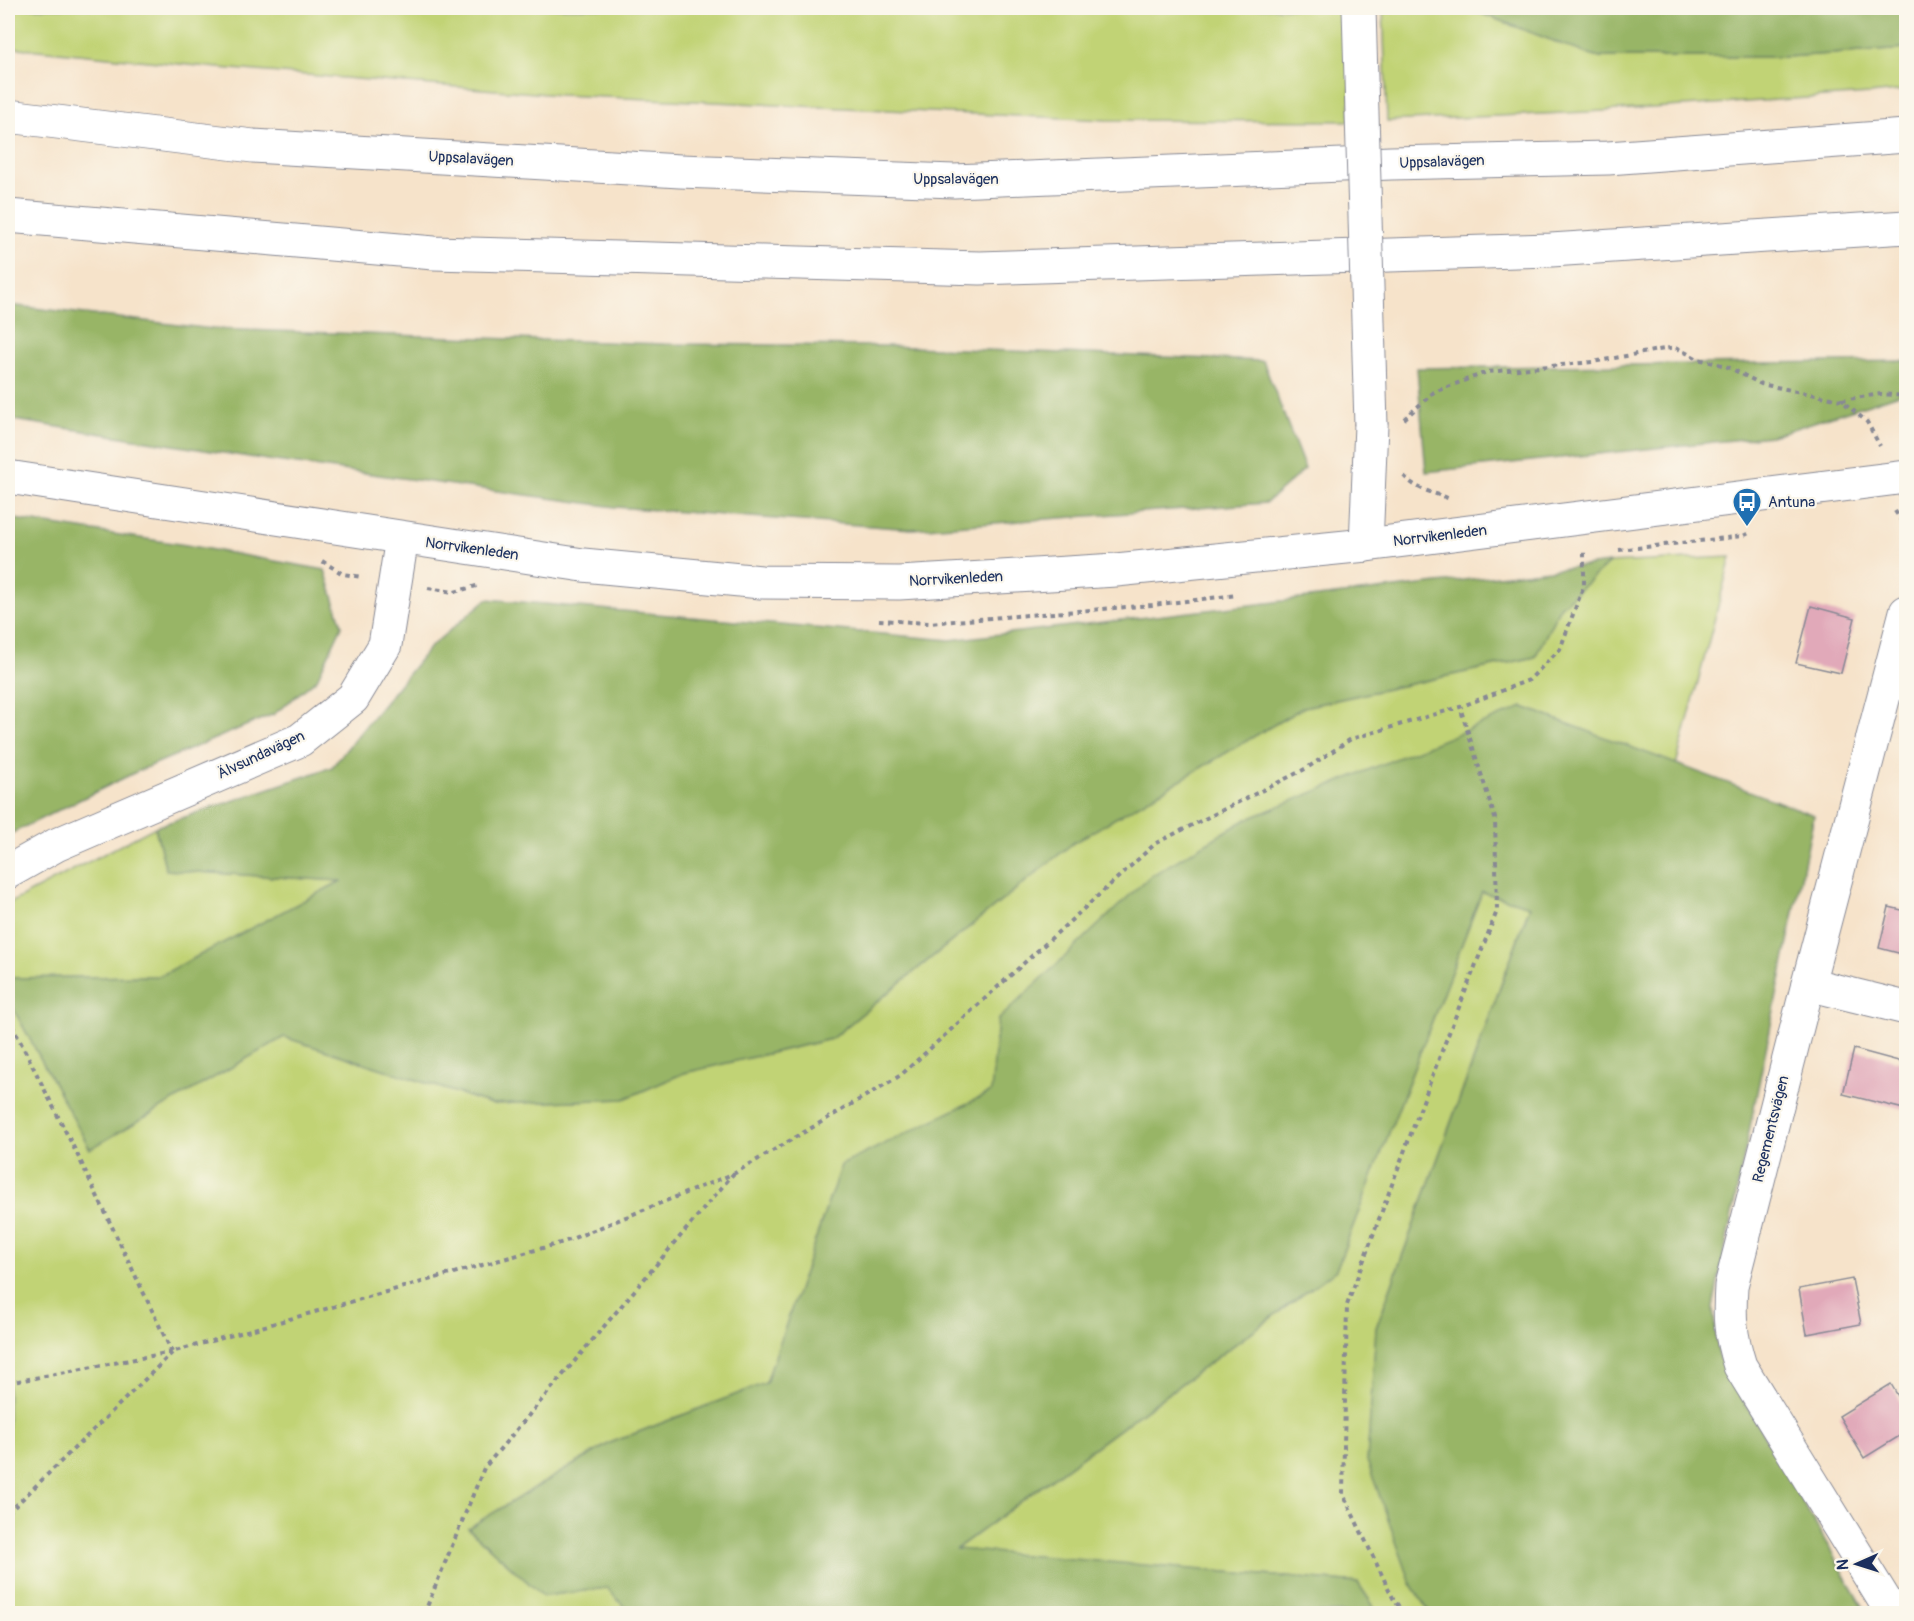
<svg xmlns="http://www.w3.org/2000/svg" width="1914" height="1621" font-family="Pangolin,sans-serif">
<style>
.green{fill:#c1d375;stroke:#6e816a;stroke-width:1.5}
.forest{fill:#98b566;stroke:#5a7262;stroke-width:1.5}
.building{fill:#e1a9b9}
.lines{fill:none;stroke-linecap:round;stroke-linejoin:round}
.minor-casing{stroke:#888994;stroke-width:35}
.major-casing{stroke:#888994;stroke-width:35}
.highway-casing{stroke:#888994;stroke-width:35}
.path{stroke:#888994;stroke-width:4;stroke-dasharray:4.5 4.5;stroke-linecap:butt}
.minor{stroke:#fff;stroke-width:33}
.major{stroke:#fff;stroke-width:33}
.highway{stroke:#fff;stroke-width:33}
.minor-bridge-casing{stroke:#888994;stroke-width:35;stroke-linecap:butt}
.minor-bridge{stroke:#fff;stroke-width:33}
.labels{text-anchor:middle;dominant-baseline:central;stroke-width:4.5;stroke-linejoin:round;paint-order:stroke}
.street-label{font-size:15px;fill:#1b2f5e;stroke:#fbf7ec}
.poi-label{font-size:15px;fill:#1b2f5e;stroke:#fbf7ec;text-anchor:start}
</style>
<rect width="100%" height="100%" fill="#fbf7ec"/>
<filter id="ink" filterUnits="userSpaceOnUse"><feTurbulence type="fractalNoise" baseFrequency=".0167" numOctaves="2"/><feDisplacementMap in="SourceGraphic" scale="12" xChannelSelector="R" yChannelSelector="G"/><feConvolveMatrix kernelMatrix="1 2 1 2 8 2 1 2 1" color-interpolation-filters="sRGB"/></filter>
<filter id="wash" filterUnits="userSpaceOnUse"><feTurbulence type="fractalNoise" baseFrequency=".008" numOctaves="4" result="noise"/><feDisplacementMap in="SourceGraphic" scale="24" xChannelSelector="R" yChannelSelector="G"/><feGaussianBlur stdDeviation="1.35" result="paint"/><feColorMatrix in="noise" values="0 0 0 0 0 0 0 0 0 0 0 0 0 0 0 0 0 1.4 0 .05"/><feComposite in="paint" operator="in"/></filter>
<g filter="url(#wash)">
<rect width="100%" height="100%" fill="#f6e3ca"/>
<!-- green -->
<g class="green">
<path d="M8,8h1343l-1,113 -244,-1 -546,-25 -341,-27 -211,-21z"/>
<path d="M1383,8h84l128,49h190l121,-8v41l-36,4 -283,18 -200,9z"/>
<path d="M1731,557l-55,208 -153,-58 -525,313 -6,72 -151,74 -75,217 -156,60 -142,85 75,68 64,-8 23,25h-622v-614l82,150 194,-112 207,67 133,-5 60,-26 147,-34 242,-196 231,-136 231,-50 25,-50 49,-44z"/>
<path d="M155,827l11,43 176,11 -182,95 -152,2v-74z"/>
<path d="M1482,892l48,13 -154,423 36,258 18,27h-52l-20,-30 -403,-33 381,-280z"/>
</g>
<!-- forest -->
<g class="forest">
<path d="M1467,8h439v41l-121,8h-190z"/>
<path d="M8,305l205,24 451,15 223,2 376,15 42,108 -39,34 -354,26 -297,-22 -347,-47 -260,-41z"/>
<path d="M1906,361v31l-135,44 -345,36 -9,-104z"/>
<path d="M8,518l178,27 139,25 17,56 -25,53 -43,35 -136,57 -130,64z"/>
<path d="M1609,563l-49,44 -25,50 -231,50 -231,136 -242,196 -147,34 -60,26 -133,5 -207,-67 -194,112 -82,-150v-21l152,-2 181,-95 -175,-11 -11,-43 177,-60 98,-120 57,-48 463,41z"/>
<path d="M1523,707l291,108 -101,492 5,49 149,257h-437l-18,-27 -45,-125 9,-133 154,-422 -48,-14 -146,378 -380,279 402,34 20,30h-748l-23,-25 -64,8 -75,-68 142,-85 156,-60 75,-218 150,-73 7,-72 151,-143 96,-57z"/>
</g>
<g id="blocks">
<!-- building -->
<g class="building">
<path d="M1811,606l44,12 -14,55 -45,-10z"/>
<path d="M1889,907l17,4v44l-27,-7z"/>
<path d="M1854,1049l52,14v39l-2,7 -61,-15z"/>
<path d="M1852,1279l9,45 -54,10 -8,-45z"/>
<path d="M1891,1384l15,26v22l-42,26 -25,-42z"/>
</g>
</g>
</g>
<g filter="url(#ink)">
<use href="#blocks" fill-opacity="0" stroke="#888994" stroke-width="1.5"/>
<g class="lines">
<!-- minor casing -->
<g class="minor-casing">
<g id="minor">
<path d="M1366,545l5,-120"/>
<path d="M8,872l48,-27 244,-105 53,-42 32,-53 17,-107"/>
<path d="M1808,984l98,24"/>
<path d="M1893,1614l-153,-248c-10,-32 -11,-48 -9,-80l77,-302 98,-372"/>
</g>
</g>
<!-- major casing -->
<g class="major-casing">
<path id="major" d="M8,477l575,88 178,17 138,1 217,-13 250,-25 540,-68"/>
</g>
<!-- highway casing -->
<g class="highway-casing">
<g id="highway">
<path d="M8,116l245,30 427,25 274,10 437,-18 217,-5 298,-22"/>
<path d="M8,216l426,37 546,15 571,-18 355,-23"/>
</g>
</g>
<!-- path -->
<g class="path">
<path d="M1842,400l39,-6 25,2"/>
<path d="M1404,419l30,-27 53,-20 106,-10 82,-15 23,12 28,7 35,18 80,16 26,22 13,24"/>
<path d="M1404,476c12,14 29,16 46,23"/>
<path d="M1895,511l11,17"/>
<path d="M1619,550l124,-14 6,-3"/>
<path d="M322,561l21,13 19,3"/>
<path d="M428,588l26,4 26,-7"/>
<path d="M879,620l50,3 223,-18 85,-10"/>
<path d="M8,1017l72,143 92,192"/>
<path d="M8,1383l164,-31 392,-110 171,-69 166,-98 255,-232 151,-75 44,-29 109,-32 69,-27 31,-31 24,-64v-34"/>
<path d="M8,1513l164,-160"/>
<path d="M424,1614l60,-146 250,-295"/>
<path d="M1404,1614l-11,-16 -50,-104 4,-189 94,-252 56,-142 -2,-93 -35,-111"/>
</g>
<!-- minor -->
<use href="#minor" class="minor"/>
<!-- major -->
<use href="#major" class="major"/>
<!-- highway -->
<use href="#highway" class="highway"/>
<!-- minor-bridge casing -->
<g class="minor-bridge-casing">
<path id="minor-bridge" d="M1359,9l12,416"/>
</g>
<!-- minor-bridge -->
<use href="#minor-bridge" class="minor-bridge"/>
</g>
</g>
<!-- icons -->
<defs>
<g id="bus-pin" transform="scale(1.5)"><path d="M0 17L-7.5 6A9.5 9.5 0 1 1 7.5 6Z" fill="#1f6fb2" stroke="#fbf7ec"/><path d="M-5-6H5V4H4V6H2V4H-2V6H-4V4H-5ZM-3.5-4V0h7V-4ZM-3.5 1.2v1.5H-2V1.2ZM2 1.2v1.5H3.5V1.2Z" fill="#fff"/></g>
</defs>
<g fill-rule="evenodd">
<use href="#bus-pin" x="1747" y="502"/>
</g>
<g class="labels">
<!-- street labels -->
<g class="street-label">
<text transform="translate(471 159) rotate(3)">Uppsalavägen</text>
<text transform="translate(1442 162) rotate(-2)">Uppsalavägen</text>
<text x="956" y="179">Uppsalavägen</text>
<text transform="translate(1440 536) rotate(-7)">Norrvikenleden</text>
<text transform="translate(472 549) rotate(8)">Norrvikenleden</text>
<text transform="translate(956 579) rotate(-3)">Norrvikenleden</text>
<text transform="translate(261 755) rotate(-25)">Älvsundavägen</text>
<text transform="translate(1771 1129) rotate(-76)">Regementsvägen</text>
</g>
<!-- poi labels -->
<g class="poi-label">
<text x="1768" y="502">Antuna</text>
</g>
</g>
<!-- margin -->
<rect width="1914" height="1621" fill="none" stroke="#fbf7ec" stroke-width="30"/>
<!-- north arrow -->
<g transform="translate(1857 1564) rotate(267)" stroke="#fbf7ec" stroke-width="4.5" paint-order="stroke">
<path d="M0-4.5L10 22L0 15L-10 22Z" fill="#1b2f5e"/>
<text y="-9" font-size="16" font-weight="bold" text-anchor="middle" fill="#1b2f5e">N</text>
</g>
</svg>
